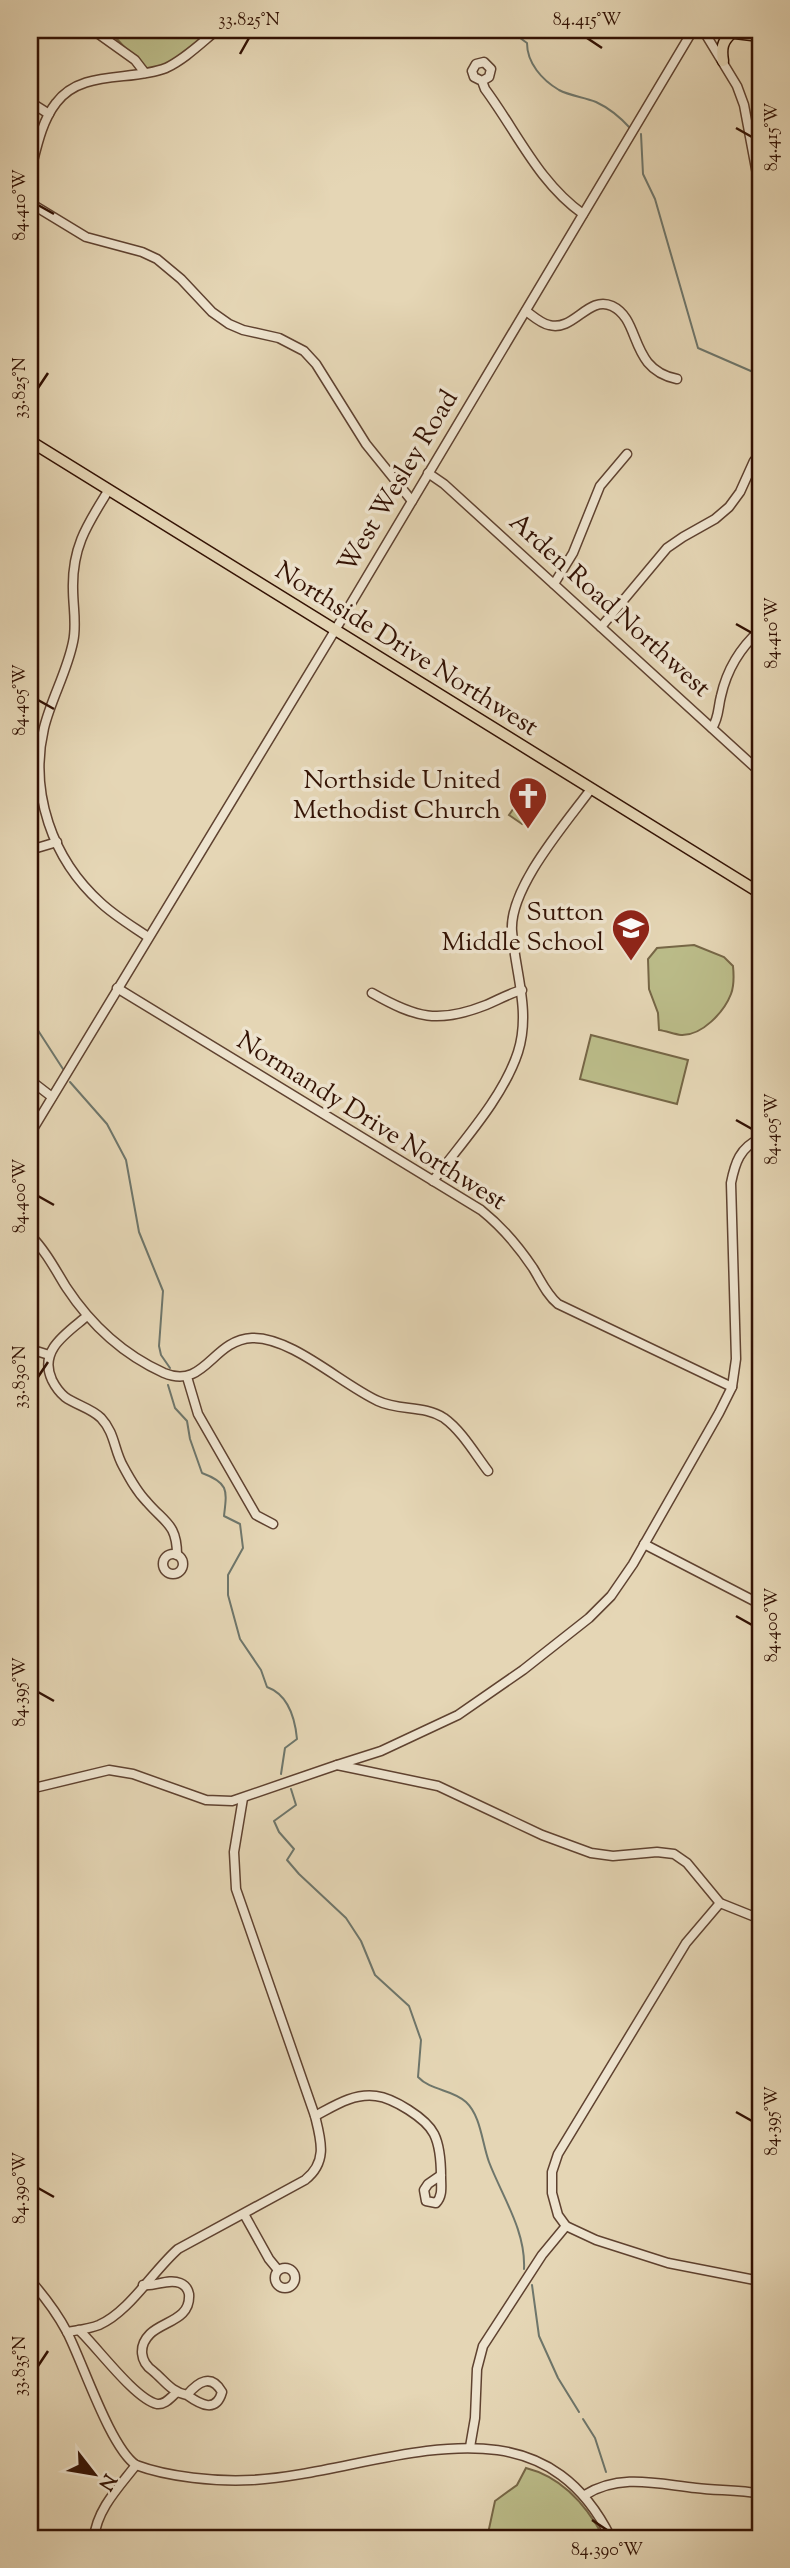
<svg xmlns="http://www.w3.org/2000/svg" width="790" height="2568" font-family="'Sorts Mill Goudy',serif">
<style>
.green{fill:#bbbc89;stroke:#766646;stroke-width:2}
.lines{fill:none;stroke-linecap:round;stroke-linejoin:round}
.stream{stroke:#6e766b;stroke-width:2}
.minor-casing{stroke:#5f4230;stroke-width:11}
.major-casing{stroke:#321103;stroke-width:13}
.minor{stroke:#eee4cf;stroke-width:8}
.major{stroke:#e5d6b5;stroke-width:10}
.ticks{fill:none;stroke:#321103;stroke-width:2.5}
.labels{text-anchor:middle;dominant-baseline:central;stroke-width:7;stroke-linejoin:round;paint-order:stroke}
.street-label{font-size:26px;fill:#321103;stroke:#eee4cf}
.poi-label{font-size:26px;fill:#321103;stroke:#eee4cf;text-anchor:end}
.neatline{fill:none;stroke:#321103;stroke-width:2.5}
.ticks-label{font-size:18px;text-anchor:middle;fill:#321103}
</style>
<rect width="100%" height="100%" fill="#e5d6b5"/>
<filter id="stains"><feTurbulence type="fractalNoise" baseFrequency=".00286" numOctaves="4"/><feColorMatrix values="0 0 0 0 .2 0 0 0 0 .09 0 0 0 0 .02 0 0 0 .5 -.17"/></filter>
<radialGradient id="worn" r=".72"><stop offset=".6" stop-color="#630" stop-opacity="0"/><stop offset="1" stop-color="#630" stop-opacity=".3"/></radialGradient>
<!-- green -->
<g class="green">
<path d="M103,30h108l-26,30 -39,10 -31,-33z"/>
<path d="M522,796l11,7 -4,7 2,2 -9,12 -13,-9z"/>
<path d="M694,945l30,12 9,9c1,10 1,20 -2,28 -7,18 -29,42 -50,41 -7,-1 -15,-4 -22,-5l-1,-17 -9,-24 -1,-30 9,-11z"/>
<path d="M591,1035l97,25 -11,44 -97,-25z"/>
<path d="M526,2468c36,9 61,38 78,70h-117l8,-37 22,-16z"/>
</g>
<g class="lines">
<!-- stream -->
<g class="stream">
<path d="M509,30l18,13c0,20 15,37 32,47 11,6 25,7 37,12 13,6 24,15 34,26"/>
<path d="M641,134l2,40 12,25 43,149 62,27"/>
<path d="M30,1018l33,51"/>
<path d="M70,1082l37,42 19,36 13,72 24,59 -4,55 2,9 9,13"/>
<path d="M168,1385l7,23 12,13 3,18 12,34c27,10 25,17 22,43l16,8 3,24 -15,27v20l12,44 21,31 6,17c22,8 28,31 30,52l-12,9 -4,26"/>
<path d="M291,1789l5,16 -22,16 5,11 15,17 -7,11 12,14 47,44 15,23 14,34 34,31 12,34 -3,37c13,14 34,12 48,25 15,14 16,41 23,60 13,34 37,69 35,107"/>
<path d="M532,2285l7,51 19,42 21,34"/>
<path d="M583,2419l12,19 11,34"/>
</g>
<!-- minor casing -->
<g class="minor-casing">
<g id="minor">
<path d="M93,30l42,30 10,13"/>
<path d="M703,30l34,56 7,19 16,85"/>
<path d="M482,81l-8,-4 -2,-6 4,-7 8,-2 7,7 -2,8 -7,4 3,8c32,43 53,93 98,125"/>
<path d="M30,102l19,12"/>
<path d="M30,173c6,-22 11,-51 26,-70 25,-34 74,-21 110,-35 19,-9 35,-25 51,-38"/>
<path d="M30,203l56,34 56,15 15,7 24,20 31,33 17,12 14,6 36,8 25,13 12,13 50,80 46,57"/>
<path d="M526,311c7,5 14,12 23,14 25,7 39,-30 63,-19 30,14 16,63 65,73"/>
<path d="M428,473l16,11 316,288"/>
<path d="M108,491c-21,34 -36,56 -35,98 0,18 4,36 0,53 -6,30 -22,57 -29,86 -15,64 8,131 57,175 14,13 31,23 47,34"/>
<path d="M554,584l19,-31 27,-67 27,-32"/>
<path d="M601,627l66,-79 16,-11 32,-18 14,-12 11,-15 14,-31 6,-7"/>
<path d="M712,728c7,-10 6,-21 9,-32 6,-27 19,-48 39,-66"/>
<path d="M30,850l27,-8"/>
<path d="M117,988l364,222c20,16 38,37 52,58 8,13 14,27 25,36l174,83"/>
<path d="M372,993c44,25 66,31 114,12 12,-5 24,-12 36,-15"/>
<path d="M30,1080l22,17"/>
<path d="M30,1134l301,-497 362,-607"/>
<path d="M433,1181c29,-39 70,-83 85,-129 13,-41 -3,-80 -6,-121 -3,-43 54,-108 79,-142"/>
<path d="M30,1235c15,15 25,34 36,52 25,38 56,67 98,86 41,17 48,-33 88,-35 40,-1 89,46 126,63 21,10 46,4 66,17 18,13 31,36 44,53"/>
<path d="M87,1316c-20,17 -49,34 -35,64 3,6 7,12 13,17 11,8 26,11 36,21 14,15 13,32 22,48 7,13 14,26 24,36 18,21 30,22 30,53"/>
<path d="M30,1349l19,6"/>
<path d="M187,1377l11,37 58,101 17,9"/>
<path d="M644,1544l116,60"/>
<circle cx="173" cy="1564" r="10"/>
<path d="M337,1765l44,-14 77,-36 65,-45 66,-52 22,-22 22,-32 86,-151 13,-26 4,-28 -5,-176c4,-20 9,-36 29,-44"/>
<path d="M30,1789l79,-19 24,4 73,26 26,1 105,-36 101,21 104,49 49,18 22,3 44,-4 17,2 13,9 33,40 40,16"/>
<path d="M720,1903l-34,40 -128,211 -6,18v21l6,22 8,11 30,14 72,23 92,18"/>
<path d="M315,2116c19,-10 38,-23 61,-20 17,2 50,22 58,38 6,12 7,30 7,43 0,9 2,19 -5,26l-10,-2 -2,-11 4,-6 13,-9"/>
<path d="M244,2214l25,45 9,11"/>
<circle cx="285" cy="2278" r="10"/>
<path d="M30,2280c14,16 27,33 37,52 16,31 43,115 69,133 32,12 81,17 116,15 127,-7 283,-96 359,58"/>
<path d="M143,2285c12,2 25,-7 37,-2 5,2 8,6 9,11 2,26 -26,27 -39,40 -12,12 -10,28 3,37 12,10 18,21 34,24 11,-13 24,-22 35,-3 -6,21 -21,13 -35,3"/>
<path d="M79,2330c18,17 56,69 78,74 8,1 13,-6 19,-11"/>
<path d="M67,2332c11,-2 22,-3 32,-7 30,-13 54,-54 79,-76l127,-69c23,-18 16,-40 10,-64l-79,-227 -2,-37 9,-54"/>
<path d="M470,2447l5,-29 2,-49 6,-23 59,-91 24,-29"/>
<path d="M585,2495c35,-22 73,-11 111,-7 21,3 43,1 64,6"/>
<path d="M94,2538c3,-29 25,-51 42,-73"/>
</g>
</g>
<!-- major casing -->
<g class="major-casing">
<g id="major">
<path d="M710,30l50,6"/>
<path d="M723,61c-2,-12 -1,-20 9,-28"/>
<path d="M30,441l730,452"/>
</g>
</g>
<!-- minor -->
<use href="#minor" class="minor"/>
<!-- major -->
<use href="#major" class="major"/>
</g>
<!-- ticks -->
<path class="ticks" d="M587,38l15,10M240,54l9,-16M736,128l16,9M38,205l16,9M38,388l10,-15M736,624l16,9M38,700l16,9M736,1120l16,9M38,1196l16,9M38,1377l10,-15M736,1616l16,9M38,1692l16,9M736,2112l16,9M38,2188l16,9M38,2366l10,-15M592,2520l15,10"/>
<!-- icons -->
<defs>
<g id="church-pin" transform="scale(2.0125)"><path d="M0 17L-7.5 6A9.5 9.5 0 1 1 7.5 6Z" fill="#8f2418" stroke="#eee4cf"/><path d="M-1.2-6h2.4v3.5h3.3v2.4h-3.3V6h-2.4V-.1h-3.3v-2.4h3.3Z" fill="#fff"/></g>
<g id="school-pin" transform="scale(2.0125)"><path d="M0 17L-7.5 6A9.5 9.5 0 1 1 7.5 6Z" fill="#8f2418" stroke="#eee4cf"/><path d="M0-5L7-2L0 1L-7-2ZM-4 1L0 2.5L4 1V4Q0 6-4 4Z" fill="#fff"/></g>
</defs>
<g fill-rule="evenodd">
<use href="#church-pin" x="528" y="796"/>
<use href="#school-pin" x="631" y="928"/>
</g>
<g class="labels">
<!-- street labels -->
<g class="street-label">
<text transform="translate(399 482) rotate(-59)">West Wesley Road</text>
<text transform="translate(609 606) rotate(42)">Arden Road Northwest</text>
<text transform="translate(406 650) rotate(32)">Northside Drive Northwest</text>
<text transform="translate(371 1122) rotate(32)">Normandy Drive Northwest</text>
</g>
<!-- poi labels -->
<g class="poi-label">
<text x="501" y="781">Northside United<tspan x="501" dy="30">Methodist Church</tspan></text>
<text x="604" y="913">Sutton<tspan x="604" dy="30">Middle School</tspan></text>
</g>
</g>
<!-- margin -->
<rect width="790" height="2568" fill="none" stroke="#e5d6b5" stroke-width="77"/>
<!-- north arrow -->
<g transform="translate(94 2474) rotate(121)" stroke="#eee4cf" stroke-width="5" paint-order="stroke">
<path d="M0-5L12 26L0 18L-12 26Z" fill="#321103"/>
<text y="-10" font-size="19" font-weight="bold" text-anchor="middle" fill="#321103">N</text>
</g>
<rect x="38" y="38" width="714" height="2492" class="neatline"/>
<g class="ticks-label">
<text x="249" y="25">33.825°N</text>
<text x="587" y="25">84.415°W</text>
<text transform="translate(771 137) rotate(-90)" y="6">84.415°W</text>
<text transform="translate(19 205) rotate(-90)" y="6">84.410°W</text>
<text transform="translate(19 388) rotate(-90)" y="6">33.825°N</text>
<text transform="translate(771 633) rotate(-90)" y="6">84.410°W</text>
<text transform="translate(19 700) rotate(-90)" y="6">84.405°W</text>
<text transform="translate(771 1129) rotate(-90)" y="6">84.405°W</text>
<text transform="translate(19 1196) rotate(-90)" y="6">84.400°W</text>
<text transform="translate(19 1377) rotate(-90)" y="6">33.830°N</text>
<text transform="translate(771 1625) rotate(-90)" y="6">84.400°W</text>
<text transform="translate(19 1692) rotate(-90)" y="6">84.395°W</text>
<text transform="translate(771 2121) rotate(-90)" y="6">84.395°W</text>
<text transform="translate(19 2188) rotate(-90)" y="6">84.390°W</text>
<text transform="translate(19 2366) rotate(-90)" y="6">33.835°N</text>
<text x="607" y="2555">84.390°W</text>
</g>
<rect width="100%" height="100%" filter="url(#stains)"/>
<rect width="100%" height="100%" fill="url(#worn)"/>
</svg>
